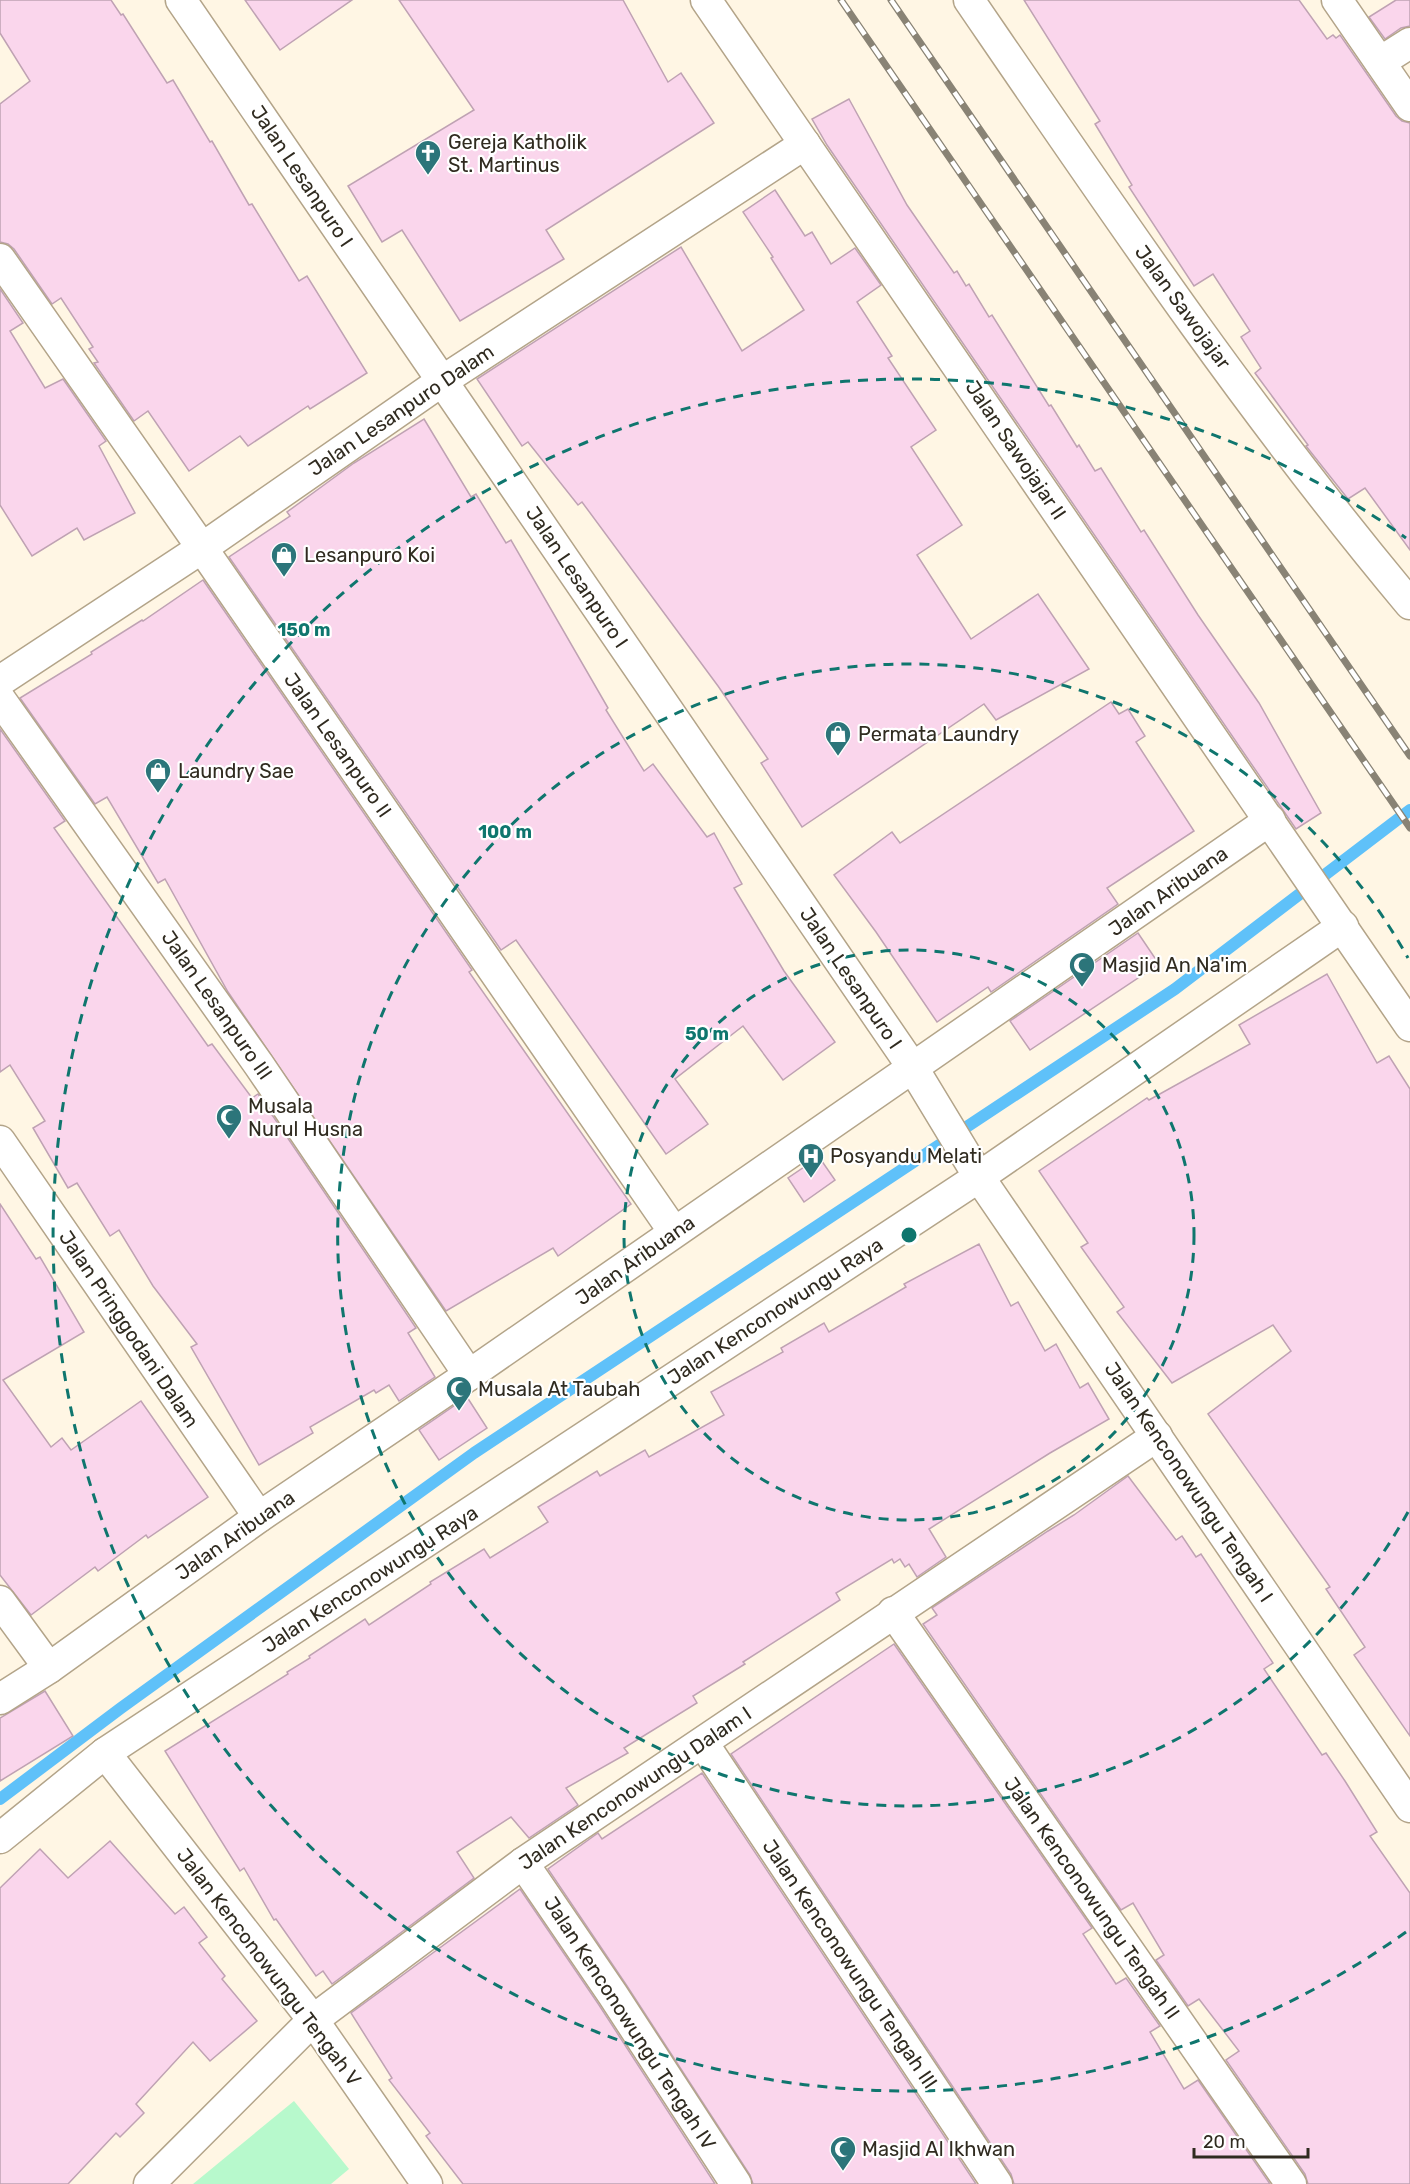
<svg xmlns="http://www.w3.org/2000/svg" width="1410" height="2184" font-family="Rubik,sans-serif">
<style>
.green{fill:#b7f9cc}
.lines{fill:none;stroke-linecap:round;stroke-linejoin:round}
.stream{stroke:#5fc1f9;stroke-width:12}
.building{fill:#fad6ec;stroke:#bfa2b3;stroke-width:1.5}
.minor-casing{stroke:#b3a489;stroke-width:33}
.minor{stroke:#fff;stroke-width:30}
.rail-casing{stroke:#898375;stroke-width:7}
.rail{stroke:#fff;stroke-width:4.5;stroke-dasharray:14;stroke-linecap:butt}
.ring{fill:none;stroke:#0f766e;stroke-width:3;stroke-dasharray:10 8}
.labels{text-anchor:middle;dominant-baseline:central;stroke-width:4.5;stroke-linejoin:round;paint-order:stroke}
.poi-label{font-size:20px;fill:#302b20;stroke:#fff;text-anchor:start}
.street-label{font-size:20px;fill:#302b20;stroke:#fff}
.centre{fill:#0f766e;stroke:#fff;stroke-width:3}
.ring-label{font-size:18px;text-anchor:middle;font-weight:bold;fill:#0f766e;stroke:#fff;stroke-width:4.5;stroke-linejoin:round;paint-order:stroke}
</style>
<rect width="100%" height="100%" fill="#fff6e4"/>
<!-- green -->
<path class="green" d="M294,2101l55,68 -18,15h-138z"/>
<g class="lines">
<!-- stream -->
<path class="stream" d="M0,1799l121,-91 353,-255 701,-464 235,-179"/>
</g>
<!-- building -->
<g class="building">
<path d="M0,0h111l10,15 2,-1 44,69 6,-3 37,62 2,-1 37,64 3,-1 47,77 8,-5 60,97 -57,36 -2,-3 -60,40 -8,-10 -51,35 -41,-60 -14,10 -40,-58 4,-1 -9,-13 4,-2 -32,-49 -9,6 -38,-55 -6,-5 -8,-2v-138l30,-23 -30,-48z"/>
<path d="M245,0h107l-72,50z"/>
<path d="M399,0h224l45,82 13,-9 33,50 -168,107 18,29 -104,62 -58,-91 -20,12 -34,-56 126,-76z"/>
<path d="M1024,0h275l28,39 6,-4 3,3 4,-3 56,81 6,5 8,2v427l-45,-62 -17,11 -42,-53 2,-1 -53,-72 6,-5 -20,-31 9,-6 -37,-57 -19,12 -65,-99 3,-2 -37,-61 5,-3z"/>
<path d="M1396,0h14v26l-9,2 -16,11 -16,-22z"/>
<path d="M849,99l58,106 47,68 3,-2 9,15 3,-2 20,33 3,-2 57,91 2,-1 26,42 2,-2 16,26 6,-3 40,64 3,-2 54,85 61,88 62,110 -25,16 -469,-684 -15,-26z"/>
<path d="M775,190l30,46 7,-4 19,32 24,-16 26,37 -24,17 35,54 -4,2 48,72 -25,17 51,78 -45,30 54,84 67,-45 51,75 -93,51 -12,-16 -182,123 -41,-64 7,-4 -50,-73 -136,-184 -4,3 -50,-63 -6,4 -45,-67 204,-132 61,104 62,-41 -33,-52 2,-1 -30,-45z"/>
<path d="M0,289l23,34 -13,8 35,57 18,-9 43,62 -7,5 36,67 -51,27 -7,-12 -45,28 -32,-51z"/>
<path d="M424,419l47,78 5,-3 30,49 5,-3 97,168 -2,2 38,61 9,-7 54,73 7,-4 28,51 -8,4 50,83 51,71 -52,38 -40,-54 -68,53 33,45 -42,30 -150,-214 -15,10 -272,-393 61,-41 -3,-4 67,-49z"/>
<path d="M203,580l269,390 -3,2 162,232 -73,52 -5,-8 -107,63 -218,-319 -63,-113 -7,4 -51,-86 -12,7 -75,-106 72,-44 -1,-2 51,-32 1,1z"/>
<path d="M1111,702l8,12 9,-5 17,27 -9,6 58,89 -87,57 11,16 -127,88 -3,-5 -51,35 -61,-90 -42,-57 58,-43 8,11z"/>
<path d="M0,729l65,92 -11,7 154,218 4,-2 40,54 6,-4 158,234 -8,5 27,44 -36,24 -10,-16 -13,8 -2,-3 -64,37 3,6 -54,32 -68,-118 6,-3 -44,-58 -34,-56 -9,6 -33,-53 -9,5 -35,-60 12,-7 -35,-56 -10,7z"/>
<path d="M1138,933l21,31 -129,86 -20,-29z"/>
<path d="M1327,974l50,89 12,-7 21,33v647l-56,-81 11,-8 -39,-58 4,-2 -122,-173 83,-63 -18,-26 -101,58 -55,-71 7,-5 -43,-60 7,-4 -49,-72 108,-73 2,2 101,-56 -11,-19z"/>
<path d="M819,1157l16,23 -31,22 -16,-24z"/>
<path d="M0,1204l36,55 4,-2 44,75 -81,48 48,67 11,-9 9,12 70,-49 67,96 -60,41 -2,-3 -48,36 -3,-4 -64,48 -31,-40z"/>
<path d="M979,1244l32,62 7,-4 27,49 11,-7 24,44 8,-5 21,36 -59,34 -121,76 17,28 -29,20 -8,-13 -4,3 -5,-8 -6,4 -2,-4 -56,34 4,7 -97,62 2,2 -52,32 4,7 -73,45 4,5 -62,35 12,17 -49,33 -18,-21 -54,35 17,26 -142,106 -9,-13 -7,5 -40,-57 -2,1 -30,-52 -4,3 -75,-120 123,-77 -1,-2 23,-14 -1,-2 56,-37 4,6 62,-41 -1,-2 54,-33 6,9 58,-36 -10,-15 59,-36 3,5 45,-26 4,7 75,-42 -13,-23 72,-40 -2,-4 43,-25 5,9 77,-45 -2,-3z"/>
<path d="M467,1397l20,31 -48,32 -20,-30z"/>
<path d="M1128,1476l48,64 6,-4 14,21 5,-3 72,109 -9,6 58,86 4,-2 19,28 32,51 -7,4 40,57v291h-102l-3,-10 -79,-114 13,-9 -40,-52 -11,7 -32,-46 8,-5 -31,-52 -12,7 -198,-286 14,-9 -5,-7 116,-77 26,-16z"/>
<path d="M894,1644l198,284 -9,6 33,50 10,-6 34,48 -10,6 34,57 14,-9 72,104h-256l-3,-10 -280,-420z"/>
<path d="M45,1691l28,45 -73,45v-63z"/>
<path d="M702,1773l274,411h-223l-3,-9 -123,-189 -79,-117 50,-36 4,6z"/>
<path d="M110,1841l65,73 9,-7 23,30 -8,6 26,33 -3,3 35,42 -47,40 -17,-19 -57,62 8,9 -24,24 -4,-4 -48,51h-68v-296l40,-39 28,29z"/>
<path d="M520,1889l79,116 116,179h-252l-37,-48 4,-3 -41,-53 3,-2 -41,-65z"/>
</g>
<g class="lines">
<!-- minor casing -->
<g class="minor-casing">
<g id="minor">
<path d="M181,0l732,1068 66,109 431,630"/>
<path d="M706,0l704,1026"/>
<path d="M969,0c141,206 281,413 441,604"/>
<path d="M1337,0l73,106"/>
<path d="M1380,62l30,-19"/>
<path d="M0,259l202,289 472,684"/>
<path d="M0,681l202,-133 240,-167 363,-237"/>
<path d="M0,699l259,366 210,310"/>
<path d="M0,1141l259,376"/>
<path d="M0,1601l49,67"/>
<path d="M893,1612l398,572"/>
<path d="M0,1699l49,-31 210,-151 210,-142 801,-555"/>
<path d="M703,1743l294,441"/>
<path d="M105,1753l208,267 114,164"/>
<path d="M0,1838l105,-85 874,-576 364,-251"/>
<path d="M523,1863l90,132 123,189"/>
<path d="M149,2184l164,-164 210,-157 634,-427"/>
</g>
</g>
<!-- minor -->
<use href="#minor" class="minor"/>
<!-- rail casing -->
<g class="rail-casing">
<g id="rail">
<path d="M841,0l569,828"/>
<path d="M891,0l519,756"/>
</g>
</g>
<!-- rail -->
<use href="#rail" class="rail"/>
</g>
<!-- distance rings -->
<g class="ring">
<circle cx="909" cy="1235" r="285"/>
<path d="M1408 1512A571 571 0 1 1 1408 958"/>
<path d="M1406 1932A856 856 0 1 1 1406 538"/>
</g>
<!-- icons -->
<defs>
<g id="church-pin" transform="scale(1.35)"><path d="M0 17L-7.5 6A9.5 9.5 0 1 1 7.5 6Z" fill="#2c757a" stroke="#fff"/><path d="M-1.2-6h2.4v3.5h3.3v2.4h-3.3V6h-2.4V-.1h-3.3v-2.4h3.3Z" fill="#fff"/></g>
<g id="shop-pin" transform="scale(1.35)"><path d="M0 17L-7.5 6A9.5 9.5 0 1 1 7.5 6Z" fill="#2c757a" stroke="#fff"/><path d="M-5-2.5h2.3a2.7 3.5 0 0 1 5.4 0H5L5.5 6h-11ZM-1.5-2.5h3a1.5 2.3 0 0 0-3 0Z" fill="#fff"/></g>
<g id="mosque-pin" transform="scale(1.35)"><path d="M0 17L-7.5 6A9.5 9.5 0 1 1 7.5 6Z" fill="#2c757a" stroke="#fff"/><path d="M3.5-4.9A6 6 0 1 0 3.5 4.9A5 5 0 1 1 3.5-4.9Z" fill="#fff"/></g>
<g id="hospital-pin" transform="scale(1.35)"><path d="M0 17L-7.5 6A9.5 9.5 0 1 1 7.5 6Z" fill="#2c757a" stroke="#fff"/><path d="M-5-5h3v3.5h4V-5h3V5h-3V1.5h-4V5h-3Z" fill="#fff"/></g>
</defs>
<g fill-rule="evenodd">
<use href="#church-pin" x="428" y="153"/>
<use href="#shop-pin" x="284" y="555"/>
<use href="#shop-pin" x="838" y="734"/>
<use href="#shop-pin" x="158" y="771"/>
<use href="#mosque-pin" x="1082" y="965"/>
<use href="#mosque-pin" x="229" y="1117"/>
<use href="#hospital-pin" x="811" y="1156"/>
<use href="#mosque-pin" x="459" y="1389"/>
<use href="#mosque-pin" x="843" y="2149"/>
</g>
<g class="labels">
<!-- poi labels -->
<g class="poi-label">
<text x="448" y="142">Gereja Katholik<tspan x="448" dy="23">St. Martinus</tspan></text>
<text x="304" y="555">Lesanpuro Koi</text>
<text x="858" y="734">Permata Laundry</text>
<text x="178" y="771">Laundry Sae</text>
<text x="1102" y="965">Masjid An Na'im</text>
<text x="248" y="1106">Musala<tspan x="248" dy="23">Nurul Husna</tspan></text>
<text x="830" y="1156">Posyandu Melati</text>
<text x="478" y="1389">Musala At Taubah</text>
<text x="862" y="2149">Masjid Al Ikhwan</text>
</g>
<!-- street labels -->
<g class="street-label">
<text transform="translate(302 176) rotate(56)">Jalan Lesanpuro I</text>
<text transform="translate(1183 307) rotate(54)">Jalan Sawojajar</text>
<text transform="translate(401 410) rotate(-34)">Jalan Lesanpuro Dalam</text>
<text transform="translate(1016 450) rotate(56)">Jalan Sawojajar II</text>
<text transform="translate(577 577) rotate(56)">Jalan Lesanpuro I</text>
<text transform="translate(338 745) rotate(55)">Jalan Lesanpuro II</text>
<text transform="translate(1168 891) rotate(-35)">Jalan Aribuana</text>
<text transform="translate(851 978) rotate(56)">Jalan Lesanpuro I</text>
<text transform="translate(217 1005) rotate(55)">Jalan Lesanpuro III</text>
<text transform="translate(635 1260) rotate(-35)">Jalan Aribuana</text>
<text transform="translate(775 1311) rotate(-33)">Jalan Kenconowungu Raya</text>
<text transform="translate(129 1329) rotate(56)">Jalan Pringgodani Dalam</text>
<text transform="translate(1189 1482) rotate(56)">Jalan Kenconowungu Tengah I</text>
<text transform="translate(235 1535) rotate(-35)">Jalan Aribuana</text>
<text transform="translate(370 1579) rotate(-33)">Jalan Kenconowungu Raya</text>
<text transform="translate(635 1788) rotate(-34)">Jalan Kenconowungu Dalam I</text>
<text transform="translate(1092 1898) rotate(55)">Jalan Kenconowungu Tengah II</text>
<text transform="translate(850 1964) rotate(56)">Jalan Kenconowungu Tengah III</text>
<text transform="translate(269 1967) rotate(53)">Jalan Kenconowungu Tengah V</text>
<text transform="translate(630 2023) rotate(57)">Jalan Kenconowungu Tengah IV</text>
</g>
</g>
<circle cx="909" cy="1235" r="9" class="centre"/>
<g class="ring-label">
<text x="304" y="636">150 m</text>
<text x="505" y="838">100 m</text>
<text x="707" y="1040">50 m</text>
</g>
<!-- scale -->
<path d="M1194 2148v9h114v-9" fill="none" stroke="#302b20" stroke-width="3"/>
<text x="1203" y="2148" font-size="18" fill="#302b20" stroke="#ffffff" stroke-width="4.5" paint-order="stroke">20 m</text>
</svg>
